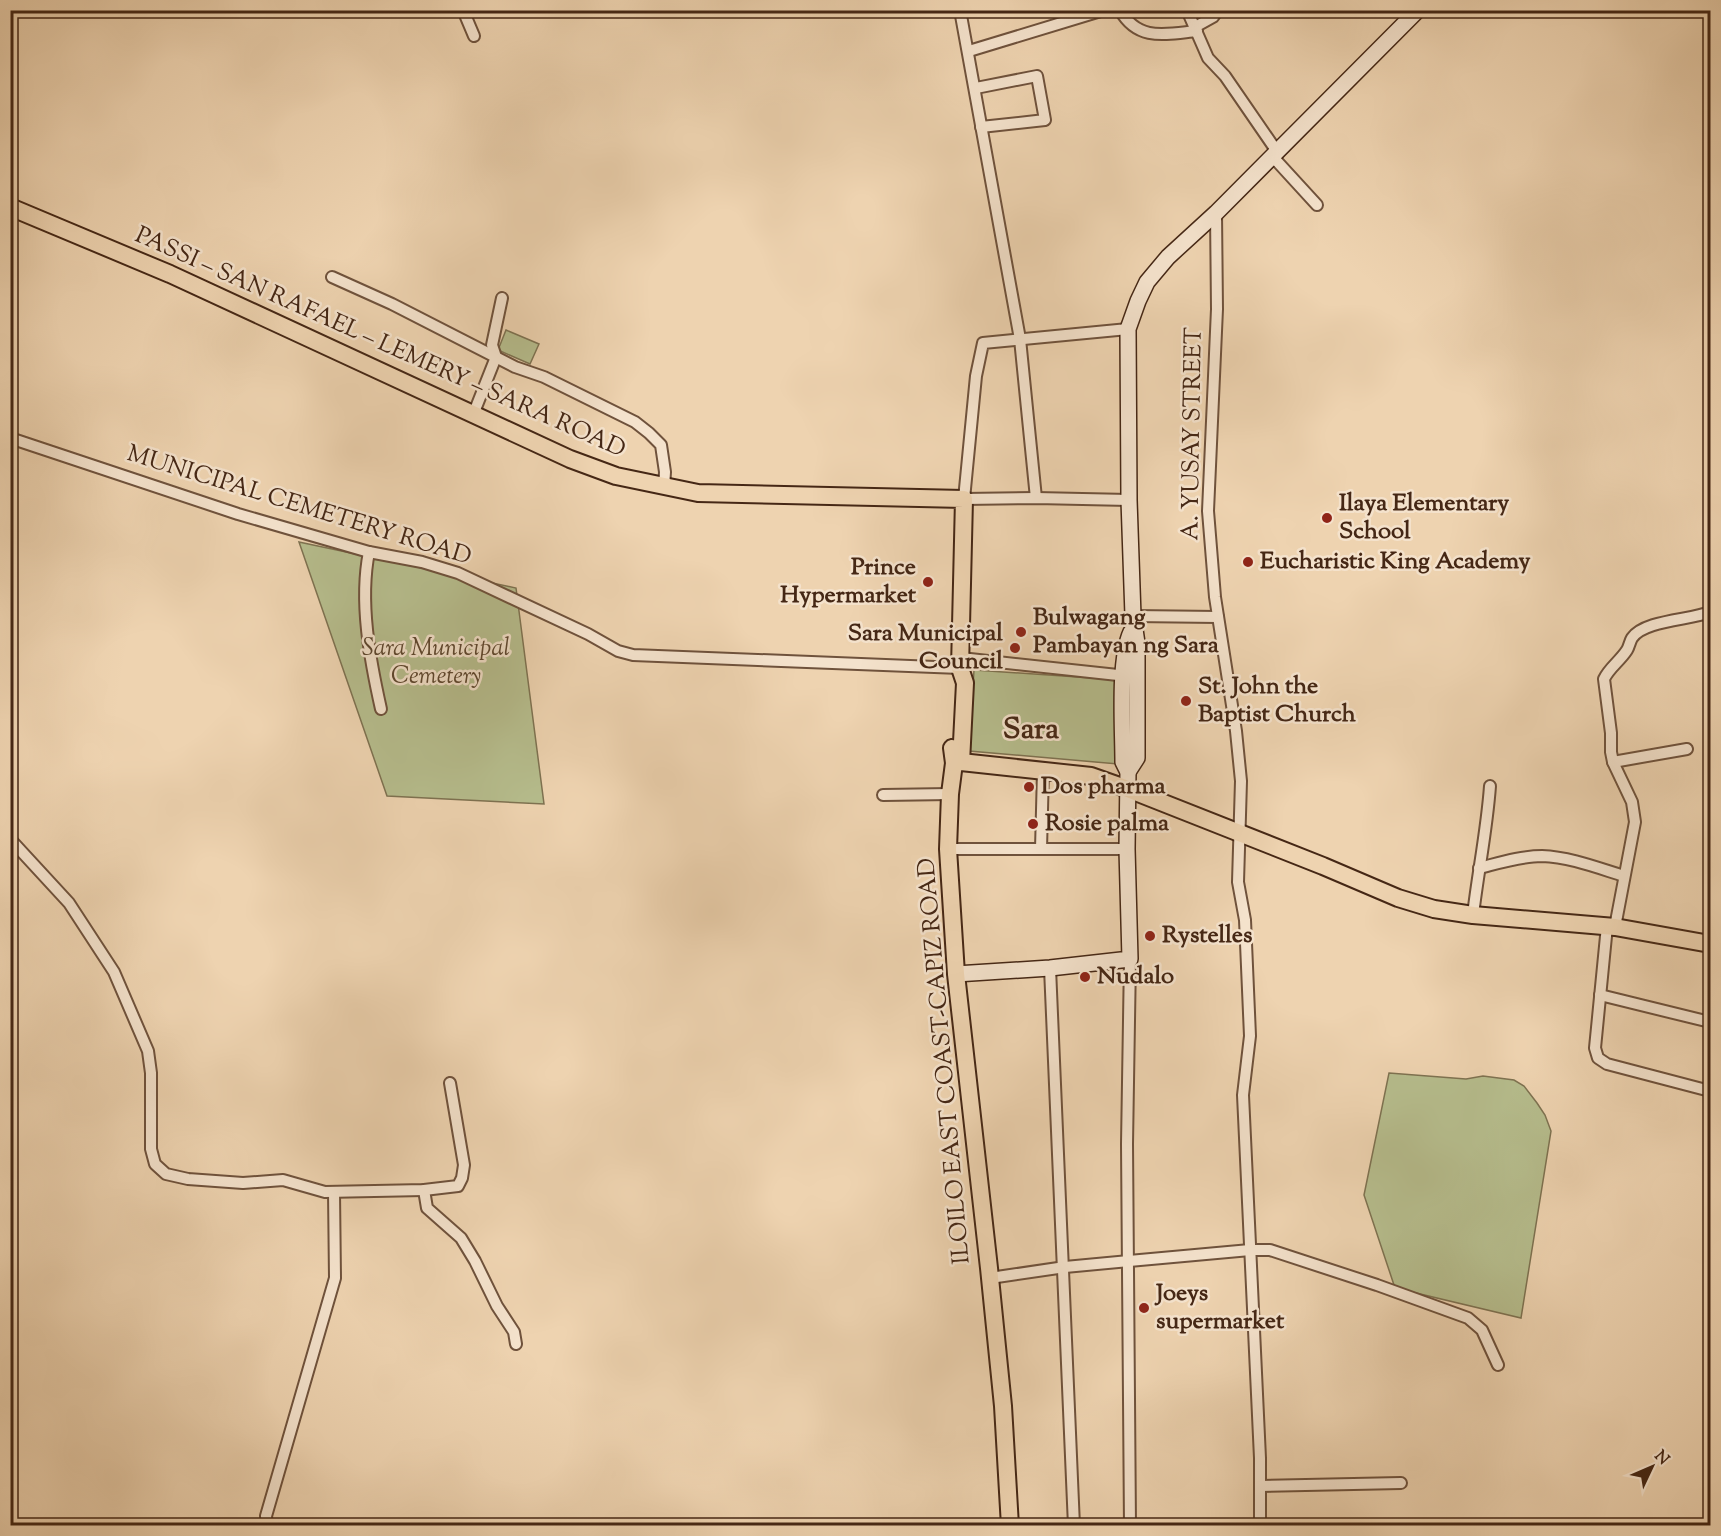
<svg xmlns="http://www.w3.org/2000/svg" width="1721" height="1536" font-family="'Sorts Mill Goudy',serif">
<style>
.green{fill:#b6bd8d;stroke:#7e7251;stroke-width:1.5}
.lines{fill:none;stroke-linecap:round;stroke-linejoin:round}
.street-casing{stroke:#6f523c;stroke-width:14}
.secondary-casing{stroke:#452715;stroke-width:18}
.primary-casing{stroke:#452715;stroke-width:20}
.street{stroke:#f4e2cc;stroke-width:10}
.secondary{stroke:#f4e2cc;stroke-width:15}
.primary{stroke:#eed3b0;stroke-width:16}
.poi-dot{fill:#8f2418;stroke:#f4e2cc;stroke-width:2}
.labels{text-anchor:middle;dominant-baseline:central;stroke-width:5;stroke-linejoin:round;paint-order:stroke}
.street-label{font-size:24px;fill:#452715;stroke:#f4e2cc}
.poi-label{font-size:24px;font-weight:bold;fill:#452715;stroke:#f4e2cc;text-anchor:start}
.park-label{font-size:24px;font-style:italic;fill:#5c452d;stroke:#f4e2cc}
.district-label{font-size:30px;font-weight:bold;fill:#452715;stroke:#f4e2cc}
</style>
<rect width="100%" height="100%" fill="#eed3b0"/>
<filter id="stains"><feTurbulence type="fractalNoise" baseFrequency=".00333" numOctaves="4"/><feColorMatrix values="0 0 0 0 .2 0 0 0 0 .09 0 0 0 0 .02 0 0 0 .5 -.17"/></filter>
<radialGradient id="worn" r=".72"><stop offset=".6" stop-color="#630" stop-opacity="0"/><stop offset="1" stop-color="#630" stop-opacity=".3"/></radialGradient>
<!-- green -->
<g class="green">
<path d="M506,330l33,14 -9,20 -32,-14z"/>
<path d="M299,542l217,46 28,216 -157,-8z"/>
<path d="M974,670l147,10 -3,84 -149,-13z"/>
<path d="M1389,1073l77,6 17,-3 31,4 10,6 13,17 8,12 6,16 -30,187 -126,-30 -31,-93z"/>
</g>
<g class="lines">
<!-- street casing -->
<g class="street-casing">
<g id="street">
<path d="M463,10l11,26"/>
<path d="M960,10l60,329 16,159"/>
<path d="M1120,10c18,32 46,24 77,21"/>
<path d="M1187,10l21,48 17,18 53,77"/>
<path d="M1195,27l18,-10 5,-7"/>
<path d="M969,51l135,-41"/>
<path d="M976,88l61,-12 8,44 -64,7"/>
<path d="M1273,157l44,48"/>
<path d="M1216,213l1,96 -9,202 7,86 21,134 5,50 -3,101 7,38 5,116 -7,59 17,363v68"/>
<path d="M332,277l60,27 123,63 29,10 91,45 14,11 12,12 4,27 -1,15"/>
<path d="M1128,329l-145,14 -7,33 -12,123 72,-1 93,2"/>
<path d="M473,415l23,-58 -4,-12 10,-47"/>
<path d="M10,438l228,76 131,38 53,10 36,11 130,61 30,17 15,4 327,13"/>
<path d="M369,552c-10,50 1,108 12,157"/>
<path d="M1133,616l85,1"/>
<path d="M961,658l166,18"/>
<path d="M1613,762l74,-13"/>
<path d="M883,795l67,-1"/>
<path d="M10,839l59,64 45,69 34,79 3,22v76l4,15 11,10 22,5 55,4 40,-3 42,12 99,-2 34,-4 4,-8 2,-13 -14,-82"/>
<path d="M948,849h179"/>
<path d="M1041,849l2,-78"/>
<path d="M1479,868c20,-5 42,-12 63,-12 28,1 56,12 82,20"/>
<path d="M1473,915c5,-43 14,-86 17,-129"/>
<path d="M1607,926l-12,122 3,10 9,6 103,27"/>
<path d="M1615,927l20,-105 -3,-20 -19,-40 -2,-10v-19l-7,-54c5,-11 16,-18 23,-29 2,-3 3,-9 5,-12 12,-18 59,-18 78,-26"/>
<path d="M1130,959l-3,185 3,382"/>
<path d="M1050,968l24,558"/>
<path d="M1600,995l110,27"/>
<path d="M424,1190l3,18 34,30 14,23 22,45 17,26 2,12"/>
<path d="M990,1278l75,-11 64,-6 121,-11h20l107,35 91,33 14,12 16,35"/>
<path d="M1260,1486l141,-3"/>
<path d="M267,1526l-1,-10 69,-238 -1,-86"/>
</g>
</g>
<!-- secondary casing -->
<g class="secondary-casing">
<g id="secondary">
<path d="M1128,772l9,-14v-115l-4,-27 -4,-116 -1,-171 10,-28 9,-19 21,-25 48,-44 202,-203"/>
<path d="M956,974l94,-6 80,-9 -3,-110 1,-77 -5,-10c0,-33 -5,-102 8,-130"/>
</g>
</g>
<!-- primary casing -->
<g class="primary-casing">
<g id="primary">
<path d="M10,207l160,67 400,185 46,17 82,17 266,6 -4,169 5,15 -4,79"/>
<path d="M952,748l2,15 -4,31 -2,55 8,125 33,294 14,138 7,120"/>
<path d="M954,763l7,-1 130,14 37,13 195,77 75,32 36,11 39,6 142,12 95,17"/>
</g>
</g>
<!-- street -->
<use href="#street" class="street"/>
<!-- secondary -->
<use href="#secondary" class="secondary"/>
<!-- primary -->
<use href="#primary" class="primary"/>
</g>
<!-- markers -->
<g class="poi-dot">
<circle cx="1327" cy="518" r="6"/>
<circle cx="1248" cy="562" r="6"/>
<circle cx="928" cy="582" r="6"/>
<circle cx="1021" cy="632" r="6"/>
<circle cx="1015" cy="648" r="6"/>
<circle cx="1186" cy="701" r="6"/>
<circle cx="1029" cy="787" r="6"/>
<circle cx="1033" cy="824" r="6"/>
<circle cx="1150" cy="936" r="6"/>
<circle cx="1085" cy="977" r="6"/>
<circle cx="1144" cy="1308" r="6"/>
</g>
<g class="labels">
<!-- street labels -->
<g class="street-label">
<text transform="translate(380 343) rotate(24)">PASSI – SAN RAFAEL – LEMERY – SARA ROAD</text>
<text transform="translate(1193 434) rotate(-89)">A. YUSAY STREET</text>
<text transform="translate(299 506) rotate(17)">MUNICIPAL CEMETERY ROAD</text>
<text transform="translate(945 1061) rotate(-95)">ILOILO EAST COAST-CAPIZ ROAD</text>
</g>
<!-- poi labels -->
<g class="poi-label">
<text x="1339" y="504">Ilaya Elementary<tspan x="1339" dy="28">School</tspan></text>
<text x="1260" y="562">Eucharistic King Academy</text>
<text x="916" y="568" text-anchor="end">Prince<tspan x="916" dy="28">Hypermarket</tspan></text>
<text x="1033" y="618">Bulwagang<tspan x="1033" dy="28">Pambayan ng Sara</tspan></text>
<text x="1003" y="634" text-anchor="end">Sara Municipal<tspan x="1003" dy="28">Council</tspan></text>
<text x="1198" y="687">St. John the<tspan x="1198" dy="28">Baptist Church</tspan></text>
<text x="1041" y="787">Dos pharma</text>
<text x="1045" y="824">Rosie palma</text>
<text x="1162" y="936">Rystelles</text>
<text x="1097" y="977">Nudalo</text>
<text x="1156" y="1294">Joeys<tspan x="1156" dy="28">supermarket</tspan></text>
</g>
<!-- park labels -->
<g class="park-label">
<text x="436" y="649">Sara Municipal<tspan x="436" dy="28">Cemetery</tspan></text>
</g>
<!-- district labels -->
<g class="district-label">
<text x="1031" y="730">Sara</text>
</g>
</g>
<!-- margin -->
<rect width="1721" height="1536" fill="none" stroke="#eed3b0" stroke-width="36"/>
<rect x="12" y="12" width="1697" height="1512" fill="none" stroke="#452715" stroke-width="3"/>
<rect x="18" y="18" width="1685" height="1500" fill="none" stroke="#452715" stroke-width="1.5"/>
<!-- north arrow -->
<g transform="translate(1652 1467) rotate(46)" stroke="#f4e2cc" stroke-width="4.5" paint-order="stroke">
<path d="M0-4.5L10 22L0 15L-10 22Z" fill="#452715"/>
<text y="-9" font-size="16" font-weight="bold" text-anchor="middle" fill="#452715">N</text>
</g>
<rect width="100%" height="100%" filter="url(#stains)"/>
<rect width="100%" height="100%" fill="url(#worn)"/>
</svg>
